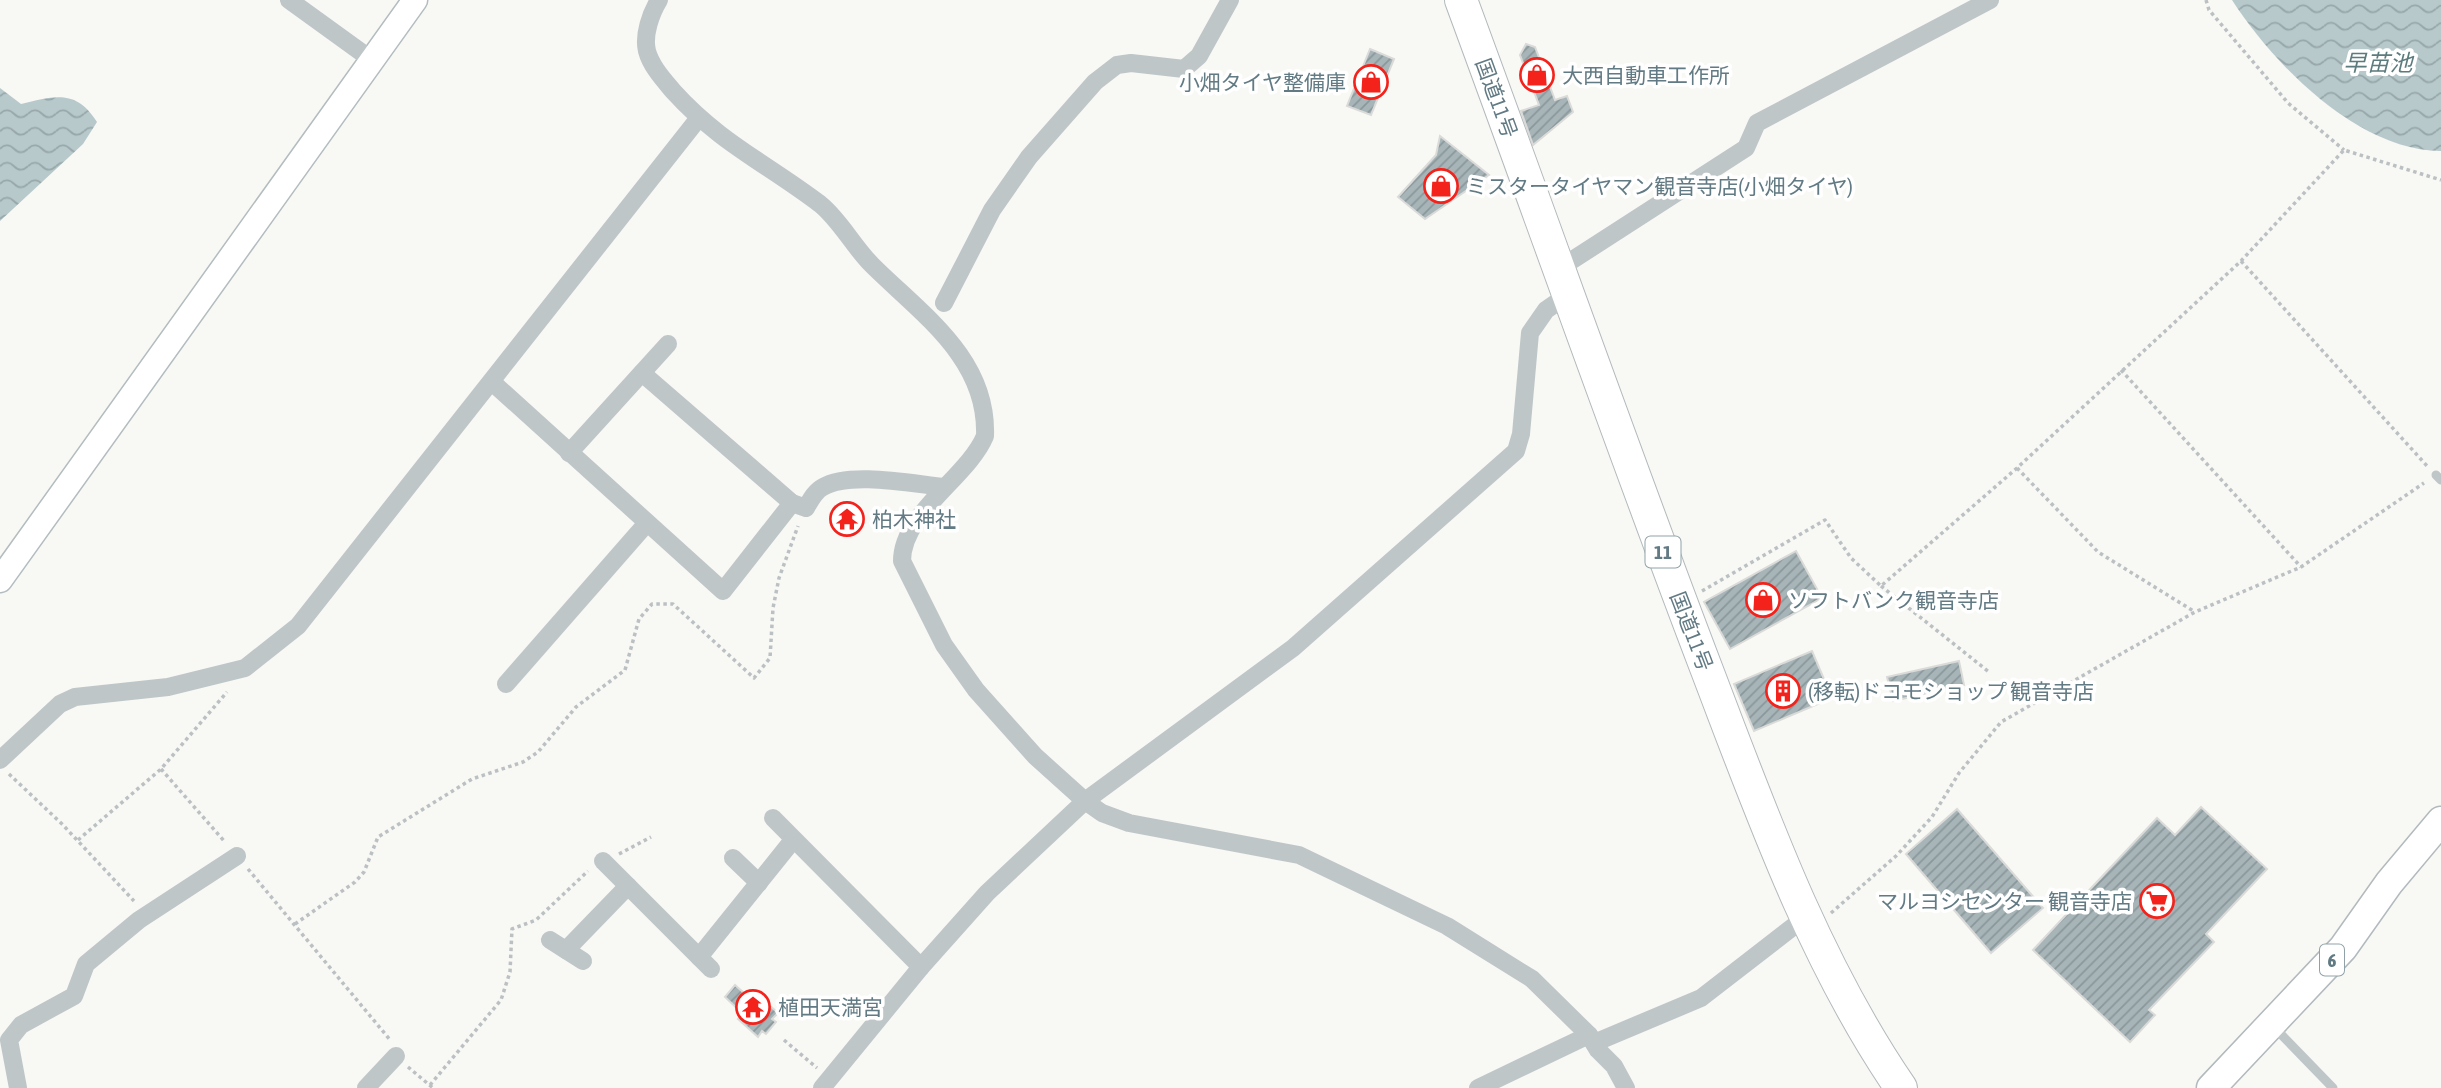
<svg xmlns="http://www.w3.org/2000/svg" width="2441" height="1088" font-family="'Asap Condensed','Noto Sans JP',sans-serif">
<style>
.water{fill:url(#water-waves)}
.building{fill:url(#building-hatch);stroke:#dadad8;stroke-width:2}
.lines{fill:none;stroke-linecap:round;stroke-linejoin:round}
.secondary-casing{stroke:#b3bcbf;stroke-width:27}
.primary-casing{stroke:#b2babd;stroke-width:31}
.highway-casing{stroke:#b2b9bb;stroke-width:34}
.path{stroke:#bbc0c2;stroke-width:3.5;stroke-dasharray:3.5 3.5;stroke-linecap:butt}
.lane{stroke:#bec6c8;stroke-width:9}
.street{stroke:#bec6c8;stroke-width:18}
.secondary{stroke:#fff;stroke-width:24}
.primary{stroke:#fff;stroke-width:28}
.highway{stroke:#fff;stroke-width:32}
.labels{text-anchor:middle;dominant-baseline:central;stroke-width:7;stroke-linejoin:round;paint-order:stroke}
.shield{fill:#fff;stroke:#90a2a8;stroke-width:2}
.shield-label{font-size:19px;font-weight:bold;fill:#617a83}
.poi-label{font-size:21px;fill:#617a83;stroke:#fff;text-anchor:start}
.street-label{font-size:21px;fill:#617a83;stroke:#fff}
.water-label{font-size:23px;font-style:italic;fill:#5b7b7d;stroke:#fff}
</style>
<defs>
<pattern id="water-waves" width="16" height="10" patternUnits="userSpaceOnUse" patternTransform="scale(1.75)"><rect width="16" height="10" fill="#b7c9cb"/><path d="M0 5q4-4 8 0t8 0" fill="none" stroke="#98a8aa"/></pattern>
<pattern id="building-hatch" width="6" height="6" patternUnits="userSpaceOnUse" patternTransform="scale(1.75)"><rect width="6" height="6" fill="#a7b5b8"/><path d="M-1 1l2-2M0 6l6-6M5 7l2-2" fill="none" stroke="#8b989b"/></pattern>
</defs>
<rect width="100%" height="100%" fill="#f8f8f5"/>
<!-- water -->
<g class="water">
<path d="M2232,0h209v151c-83,0 -167,-86 -209,-151z"/>
<path d="M0,88l21,16c34,-8 55,-15 76,18l-14,22 -83,77z"/>
</g>
<!-- building -->
<g class="building">
<path d="M1526,44l9,3 20,53 12,-4 6,16 -40,33 -12,-34 18,-6 -19,-50z"/>
<path d="M1370,49l24,10 -23,56 -24,-9z"/>
<path d="M1440,136l49,39 -64,44 -27,-22 38,-42z"/>
<path d="M844,504l18,13 -3,5 3,2 -12,10 -18,-12 3,-5 -5,-3 5,-8 5,4z"/>
<path d="M1796,551l26,47 -92,51 -26,-47z"/>
<path d="M1812,651l20,47 -78,33 -20,-47z"/>
<path d="M1959,661l5,24 -71,16 -6,-24z"/>
<path d="M2201,807l66,62 -61,65 8,8 -65,68 6,5 -25,27 -97,-92 124,-132 18,17z"/>
<path d="M1957,809l86,99 -52,45 -85,-99z"/>
<path d="M735,985l18,16 5,-6 20,18 -6,6 4,3 -10,12 -4,-3 -4,6 -20,-18 5,-5 -18,-17z"/>
</g>
<g class="lines">
<!-- secondary casing -->
<g class="secondary-casing">
<path id="secondary" d="M0,580l415,-580"/>
</g>
<!-- primary casing -->
<g class="primary-casing">
<path id="primary" d="M2211,1088l132,-140 46,-65 52,-62"/>
</g>
<!-- highway casing -->
<g class="highway-casing">
<path id="highway" d="M1461,0c82,222 160,445 244,665 55,144 108,295 196,423"/>
</g>
<!-- path -->
<g class="path">
<path d="M2206,0l3,10 79,93 56,47"/>
<path d="M2241,261l187,206"/>
<path d="M2121,370l180,197"/>
<path d="M2017,468l81,84 97,60"/>
<path d="M1881,586l108,86"/>
<path d="M1702,591l123,-71 26,38 30,28 136,-118 224,-207 103,-111 97,30"/>
<path d="M161,769l64,73"/>
<path d="M9,774l53,50 72,77"/>
<path d="M78,840l83,-71 66,-77"/>
<path d="M619,854l32,-17"/>
<path d="M248,869l143,172"/>
<path d="M1831,913l65,-57 36,-39 27,-44 42,-51 194,-110 106,-45 123,-84"/>
<path d="M295,924l60,-42 9,-10 14,-35 94,-58 51,-17 15,-10 38,-45 49,-37 14,-51 13,-15h21l81,74 16,-20 3,-50 6,-30 19,-52"/>
<path d="M784,1040l33,28"/>
<path d="M408,1067l25,21"/>
<path d="M430,1085l71,-85 9,-28 2,-43 24,-9 52,-49"/>
</g>
<!-- lane -->
<g class="lane">
<path d="M2436,475l5,5"/>
<path d="M2273,1026l60,62"/>
</g>
<!-- street -->
<g class="street">
<path d="M289,0l83,60"/>
<path d="M659,0c-8,13 -16,35 -12,51 4,15 16,28 26,40 47,52 93,72 147,113 20,16 33,42 52,61 49,49 116,93 113,171 -17,41 -83,77 -83,125l42,84 32,45 59,66 50,45 17,12 27,10 170,32 148,71 85,53 57,56 9,15 16,16 12,22"/>
<path d="M1560,268l186,-120 11,-25 233,-123"/>
<path d="M944,303l48,-93 37,-53 66,-75 22,-17 14,-2 53,6 15,-13 31,-56"/>
<path d="M492,382l231,209 69,-88 -150,-130"/>
<path d="M569,453l99,-109"/>
<path d="M792,503l14,5c4,-7 9,-17 17,-21 27,-16 90,-3 122,0"/>
<path d="M506,684l141,-161"/>
<path d="M0,760l60,-56 15,-7 93,-10 77,-19 53,-42 400,-507"/>
<path d="M773,818l148,149"/>
<path d="M733,858l26,25"/>
<path d="M603,861l108,108"/>
<path d="M550,940l33,21"/>
<path d="M566,950l62,-64"/>
<path d="M699,957l94,-117"/>
<path d="M1594,1043l107,-45 106,-82"/>
<path d="M18,1088l-9,-48 12,-15 53,-29 12,-32 53,-44 98,-64"/>
<path d="M366,1088l30,-32"/>
<path d="M822,1088l99,-121 66,-74 98,-92 208,-153 223,-197 5,-17 9,-101 16,-23 23,-16"/>
<path d="M1478,1088l111,-53"/>
</g>
<!-- secondary -->
<use href="#secondary" class="secondary"/>
<!-- primary -->
<use href="#primary" class="primary"/>
<!-- highway -->
<use href="#highway" class="highway"/>
</g>
<!-- icons -->
<defs>
<g id="shop-ring" transform="scale(1.75)"><circle r="9.5" fill="#fff" stroke="#f3221b" stroke-width="1.5"/><path d="M-5-2.5h2.3a2.7 3.5 0 0 1 5.4 0H5L5.5 6h-11ZM-1.5-2.5h3a1.5 2.3 0 0 0-3 0Z" fill="#f3221b"/></g>
<g id="temple-ring" transform="scale(1.75)"><circle r="9.5" fill="#fff" stroke="#f3221b" stroke-width="1.5"/><path d="M0-6L5-2H3V0L6.5 2.5H4V6H1.5V3h-3V6H-4V2.5H-6.5L-3 0V-2H-5Z" fill="#f3221b"/></g>
<g id="building-ring" transform="scale(1.75)"><circle r="9.5" fill="#fff" stroke="#f3221b" stroke-width="1.5"/><path d="M-4-6H4V6H1V3H-1V6H-4ZM-2.5-4.3h1.7v1.8h-1.7ZM.8-4.3h1.7v1.8H.8ZM-2.5-1h1.7V.8h-1.7ZM.8-1h1.7V.8H.8Z" fill="#f3221b"/></g>
<g id="supermarket-ring" transform="scale(1.75)"><circle r="9.5" fill="#fff" stroke="#f3221b" stroke-width="1.5"/><path d="M-6-5.5h2.5l.6 2H6L4.5 2H-2.5L-4.4-4H-6ZM-1.5 3.2a1.3 1.3 0 1 0 .1 0ZM3 3.2a1.3 1.3 0 1 0 .1 0Z" fill="#f3221b"/></g>
</defs>
<g fill-rule="evenodd">
<use href="#shop-ring" x="1537" y="75"/>
<use href="#shop-ring" x="1371" y="82"/>
<use href="#shop-ring" x="1441" y="186"/>
<use href="#temple-ring" x="847" y="519"/>
<use href="#shop-ring" x="1763" y="600"/>
<use href="#building-ring" x="1783" y="691"/>
<use href="#supermarket-ring" x="2157" y="901"/>
<use href="#temple-ring" x="753" y="1007"/>
</g>
<g class="labels">
<!-- shield labels -->
<g class="shield">
<rect x="1645.5" y="536.5" width="35" height="31" rx="5"/>
<rect x="2320" y="944.5" width="24" height="31" rx="5"/>
</g>
<g class="shield-label">
<text x="1663" y="552">11</text>
<text x="2332" y="960">6</text>
</g>
<!-- poi labels -->
<g class="poi-label">
<text x="1562" y="75">大西自動車工作所</text>
<text x="1346" y="82" text-anchor="end">小畑タイヤ整備庫</text>
<text x="1466" y="186">ミスタータイヤマン観音寺店(小畑タイヤ)</text>
<text x="872" y="519">柏木神社</text>
<text x="1788" y="600">ソフトバンク観音寺店</text>
<text x="1808" y="691">(移転)ドコモショップ 観音寺店</text>
<text x="2132" y="901" text-anchor="end">マルヨシセンター 観音寺店</text>
<text x="778" y="1007">植田天満宮</text>
</g>
<!-- street labels -->
<g class="street-label">
<text transform="translate(1497 98) rotate(70)">国道11号</text>
<text transform="translate(1692 631) rotate(69)">国道11号</text>
</g>
<!-- water labels -->
<g class="water-label">
<text x="2378" y="63">早苗池</text>
</g>
</g>
</svg>
